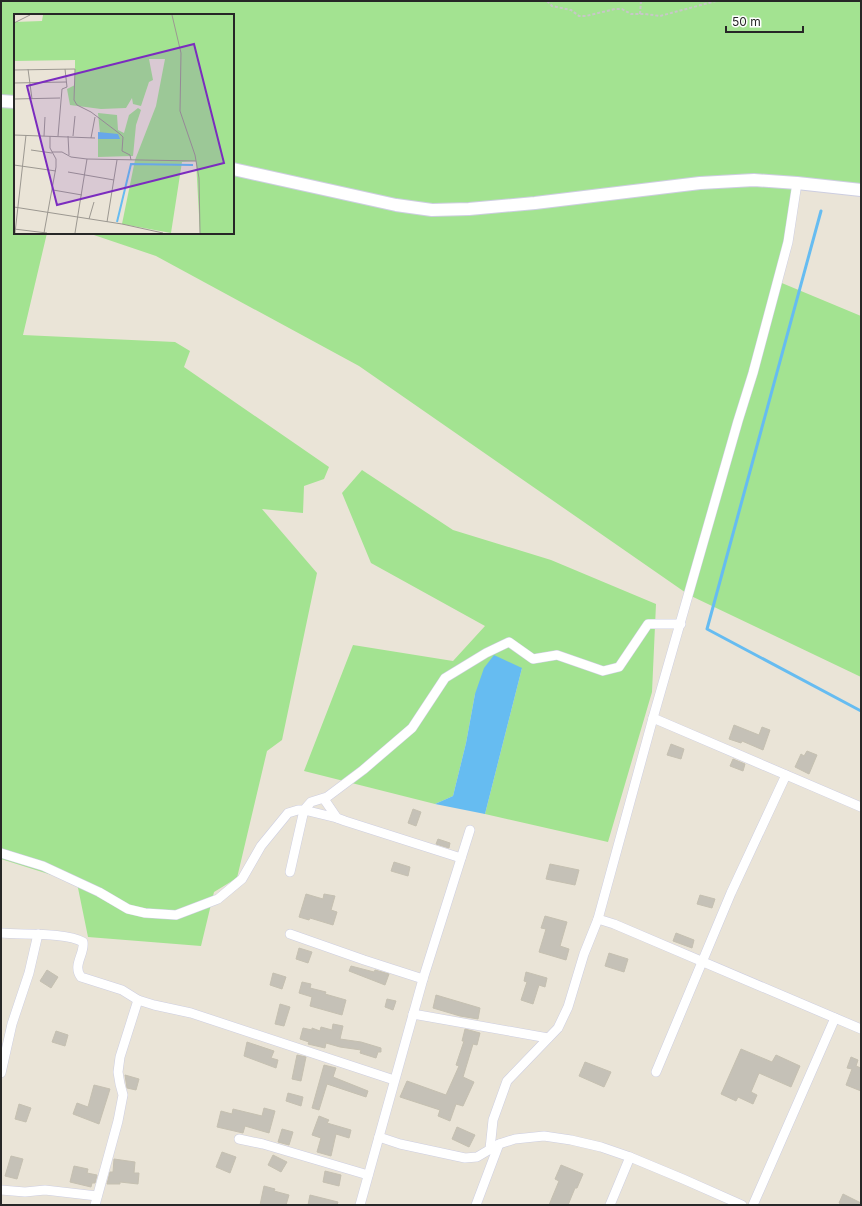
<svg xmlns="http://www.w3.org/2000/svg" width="862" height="1206" font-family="Inter,sans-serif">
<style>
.green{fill:#a3e391}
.water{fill:#66bcf1}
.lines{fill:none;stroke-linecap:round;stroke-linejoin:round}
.stream{stroke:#66bcf1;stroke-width:3}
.building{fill:#c5c1b7;stroke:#c5c0b1}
.minor-casing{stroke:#cdcee1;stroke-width:10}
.secondary-casing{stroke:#cdcee1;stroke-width:14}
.path{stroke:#c7c7c7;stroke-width:2;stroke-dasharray:3 2;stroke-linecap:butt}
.minor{stroke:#fff;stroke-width:9}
.secondary{stroke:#fff;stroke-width:12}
.inset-river{fill:none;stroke:#66bcf1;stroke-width:2}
.inset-road{fill:none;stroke:#9c9891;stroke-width:1}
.view{fill:#7b2cbf;fill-opacity:0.15;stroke:#7b2cbf;stroke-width:2}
.inset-edge{fill:none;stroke:#272727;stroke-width:2}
</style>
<rect width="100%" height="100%" fill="#eae4d7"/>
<!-- green -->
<g class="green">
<path d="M1,1h860v189l-64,-7 -20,98 84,35v361l-172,-82 -330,-229 -203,-110 -68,-23h145v-218h-218v218h32l-24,102 152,7 15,9 -6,16 145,100 -5,12 -20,7 -1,27 -41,-4 55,64 -35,167 -15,11 -30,127 -23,14 -13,54 -113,-9 -11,-54 -76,-24z"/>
<path d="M362,470l91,60 98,30 105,44 -4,88 -44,150 -123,-28 37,-146 -47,26 -9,49 -13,53 -18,8 -131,-33 49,-126 100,16 32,-35 -114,-63 -29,-70z"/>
</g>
<!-- water -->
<path class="water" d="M494,655l28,13 -37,146 -50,-10 18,-8 13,-53 9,-49 9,-26z"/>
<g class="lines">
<!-- stream -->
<path class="stream" d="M821,211l-114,418 154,82"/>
</g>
<!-- building -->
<g class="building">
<path d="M734,725l25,10 3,-8 8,3 -7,20 -21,-9 -1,2 -12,-4z"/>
<path d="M671,744l13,5 -3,10 -14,-4z"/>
<path d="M807,751l10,4 -8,19 -14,-7 6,-13 3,2z"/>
<path d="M733,759l12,5 -2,7 -13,-5z"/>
<path d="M413,809l8,3 -5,14 -8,-3z"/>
<path d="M438,839l12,4 -1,5 -13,-4z"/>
<path d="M394,862l16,5 -2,9 -17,-5z"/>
<path d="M550,864l29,6 -4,15 -29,-6z"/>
<path d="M306,894l17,5 1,-5 11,2 -4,14 6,2 -4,13 -23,-7 -1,2 -10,-3z"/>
<path d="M700,895l15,4 -3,9 -15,-4z"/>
<path d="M545,916l22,6 -7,24 9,3 -3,11 -27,-8 7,-23 -5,-1z"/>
<path d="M676,933l18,7 -2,8 -19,-7z"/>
<path d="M299,948l13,4 -4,11 -12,-4z"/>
<path d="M609,953l19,6 -4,13 -19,-6z"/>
<path d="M351,966l23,6 1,-2 14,4 -4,11 -36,-14z"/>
<path d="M47,970l11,7 -7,11 -11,-7z"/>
<path d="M526,972l21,6 -2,9 -6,-2 -6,19 -12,-4 6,-18 -3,-1z"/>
<path d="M273,973l13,4 -4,12 -12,-4z"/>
<path d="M302,982l9,2 -1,4 16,4 -1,2 21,6 -4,15 -32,-9 2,-9 -13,-4z"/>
<path d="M436,995l44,13 -2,11 -18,-3 -27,-8z"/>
<path d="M387,999l9,2 -3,9 -8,-3z"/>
<path d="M280,1004l10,3 -6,19 -9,-2z"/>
<path d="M333,1024l10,2 -3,13 21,3 20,6v4h-3l-2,6 -16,-5 1,-3 -21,-3 -14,-4 -1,5 -17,-4 1,-2 -9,-3 3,-11 9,2v-2l8,3 1,-4 11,3z"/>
<path d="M465,1029l15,4 -3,12 -4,-1 -10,33 11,5 -11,24 -7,-2 -6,17 -12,-5 2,-6 -40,-13 7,-16 39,14 13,-29 -3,-1 8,-24h-2z"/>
<path d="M56,1031l12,4 -3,11 -13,-4z"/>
<path d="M247,1042l27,9 -3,7 7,2 -2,8 -32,-12z"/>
<path d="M741,1049l31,13 4,-7 24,11 -9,21 -32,-14 -8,19 6,3 -4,9 -15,-7 -2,4 -15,-7z"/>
<path d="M297,1055l9,2 -5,24 -9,-2z"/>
<path d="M851,1057l7,3 -2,6 5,2v23l-15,-6 6,-16 -5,-1z"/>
<path d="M585,1062l26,10 -7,15 -25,-11z"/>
<path d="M324,1065l12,3 -3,9 35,14 -2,6 -39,-13 -8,26 -7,-2z"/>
<path d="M125,1075l14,4 -3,11 -9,-2z"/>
<path d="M94,1085l16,4 -11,35 -26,-10 4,-11 11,4z"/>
<path d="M288,1093l15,4 -2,9 -15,-5z"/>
<path d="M19,1104l12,4 -5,14 -11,-3z"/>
<path d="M264,1108l11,3 -6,22 -24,-7 -2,7 -26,-6 4,-16 11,3 1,-5 29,7z"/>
<path d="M319,1116l10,4 -2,3 24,7 -2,8 -13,-4 -5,22 -14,-4 4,-14 -9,-3z"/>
<path d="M457,1127l18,8 -6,12 -17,-8z"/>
<path d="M282,1129l11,3 -4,13 -11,-3z"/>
<path d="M222,1152l14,5 -6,16 -14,-6z"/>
<path d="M273,1155l14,7 -6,10 -13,-7z"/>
<path d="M11,1156l12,3 -6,20 -12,-3z"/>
<path d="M114,1159l21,3 -1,11h5l-1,11 -18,-2v2h-13l3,-12h3z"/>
<path d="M561,1165l22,9 -6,14h-2l-7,17h-19l10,-24 -4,-2z"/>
<path d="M74,1166l14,3 -1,4 10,2 -2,8h-3l-1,4 -21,-5z"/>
<path d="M325,1171l16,4 -2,11 -16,-4z"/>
<path d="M264,1186l11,3 -1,2 15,4 -3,10h-26z"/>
<path d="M843,1194l18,9v2h-18l-4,-2z"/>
<path d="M310,1195l28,7 -1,3h-29z"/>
</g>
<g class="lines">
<!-- minor casing -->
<g class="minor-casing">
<g id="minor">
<path d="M653,718l208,89"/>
<path d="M324,799l13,19 8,3 116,37"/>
<path d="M1,853l42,13 56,26 29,17 17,4 31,2 42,-16 24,-20 19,-33 27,-33 10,-3h6l7,-8 16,-5 36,-27 49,-42 33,-50 41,-25 23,-11 24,17 24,-4 46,16 16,-4 29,-43h33"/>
<path d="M290,872l14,-62 33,8"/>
<path d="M598,919l16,5 247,105"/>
<path d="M1,933c21,2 65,-1 82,9 2,12 -11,23 -2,35l41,13 16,10 16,5 37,8 203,67"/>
<path d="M290,934l74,26 59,19"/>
<path d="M413,1014l135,24"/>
<path d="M656,1072l75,-179 55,-118"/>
<path d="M1,1073l11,-49 17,-51 9,-39"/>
<path d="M379,1137l21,7 65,14 12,-1 22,-13 16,-5 29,-3 27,4 30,7 29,10 53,22 59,26"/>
<path d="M239,1139l24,5 105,31"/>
<path d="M490,1149l3,-29 14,-39 51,-53 10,-21 16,-53 14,-35 55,-201 85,-297 15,-48 35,-131 9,-59"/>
<path d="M1,1190l24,2 20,-2 52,6"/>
<path d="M95,1205l23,-84 5,-26 -3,-11 -2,-12 2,-15 18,-57"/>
<path d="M360,1205l63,-226 47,-149"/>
<path d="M476,1205l23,-61"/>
<path d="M610,1205l20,-48"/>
<path d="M753,1205l82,-187"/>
</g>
</g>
<!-- secondary casing -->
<g class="secondary-casing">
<g id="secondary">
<path d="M1,101l14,1"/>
<path d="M233,169l163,36 36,5 37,-1 66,-6 165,-20 54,-3 43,3 64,7"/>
</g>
</g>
<!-- path -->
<g class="path">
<path d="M547,1l5,5 19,4 8,6h7l29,-7h7l9,5h14l15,2 56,-15"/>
<path d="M640,14l1,-13"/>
</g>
<!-- minor -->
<use href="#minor" class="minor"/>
<!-- secondary -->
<use href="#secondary" class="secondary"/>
</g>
<!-- overview -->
<g transform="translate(14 14)">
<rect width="220" height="220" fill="#eae4d7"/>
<path d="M29,1h191v218h-34l-4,-72 -14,1 -11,71 -49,-9 13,-64 21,-54 9,-47h-16l4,21 -4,2 -8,24 -8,-2 -1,-6 -6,10 -25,1 -31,-4 -3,-16 8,-4v-25l-61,1v-39l28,-1zM124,94l3,2 -5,15 -3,31 -35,1v-18h21l-5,-5h-14l-2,-21 19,2 1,15 6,3 5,-18z" fill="#a3e391"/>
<path d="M84,118l20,2 2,5h-22z" fill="#66bcf1"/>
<path class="inset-river" d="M103,208l14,-58 62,1"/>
<path class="inset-road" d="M158,1l9,38 -1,58 15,44 4,23 1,55M0,9l16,-8M14,55l4,30M0,56l61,-1 -1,31 3,5 14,7 29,22 3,3 -1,14 8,4 1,5M0,69l52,-1M0,85l46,-1M0,115v16M0,121l81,3M30,122l1,-19M44,122l4,-47 5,-2 -2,-18M54,122l1,19M59,122l2,-20M77,124l4,-21M17,136l21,3M38,138h10l9,5 16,2 109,2M0,151l42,6M54,158l46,8M39,176l29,5M0,193l108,17 41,9M75,205l5,-17M93,208l10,-62M0,215l33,4M1,219l11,-98M30,219l12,-66v-8l-6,-11v-12M61,219l12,-74"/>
<path class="view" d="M180,30l30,119 -167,42 -30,-119z"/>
<rect width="220" height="220" class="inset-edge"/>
</g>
<!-- border -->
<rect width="862" height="1206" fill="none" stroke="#272727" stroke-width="4"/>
<!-- scale -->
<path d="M726 26v6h77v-6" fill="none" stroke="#272727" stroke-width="2"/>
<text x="732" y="26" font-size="12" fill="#272727" stroke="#ffffff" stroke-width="3" paint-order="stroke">50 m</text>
</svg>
